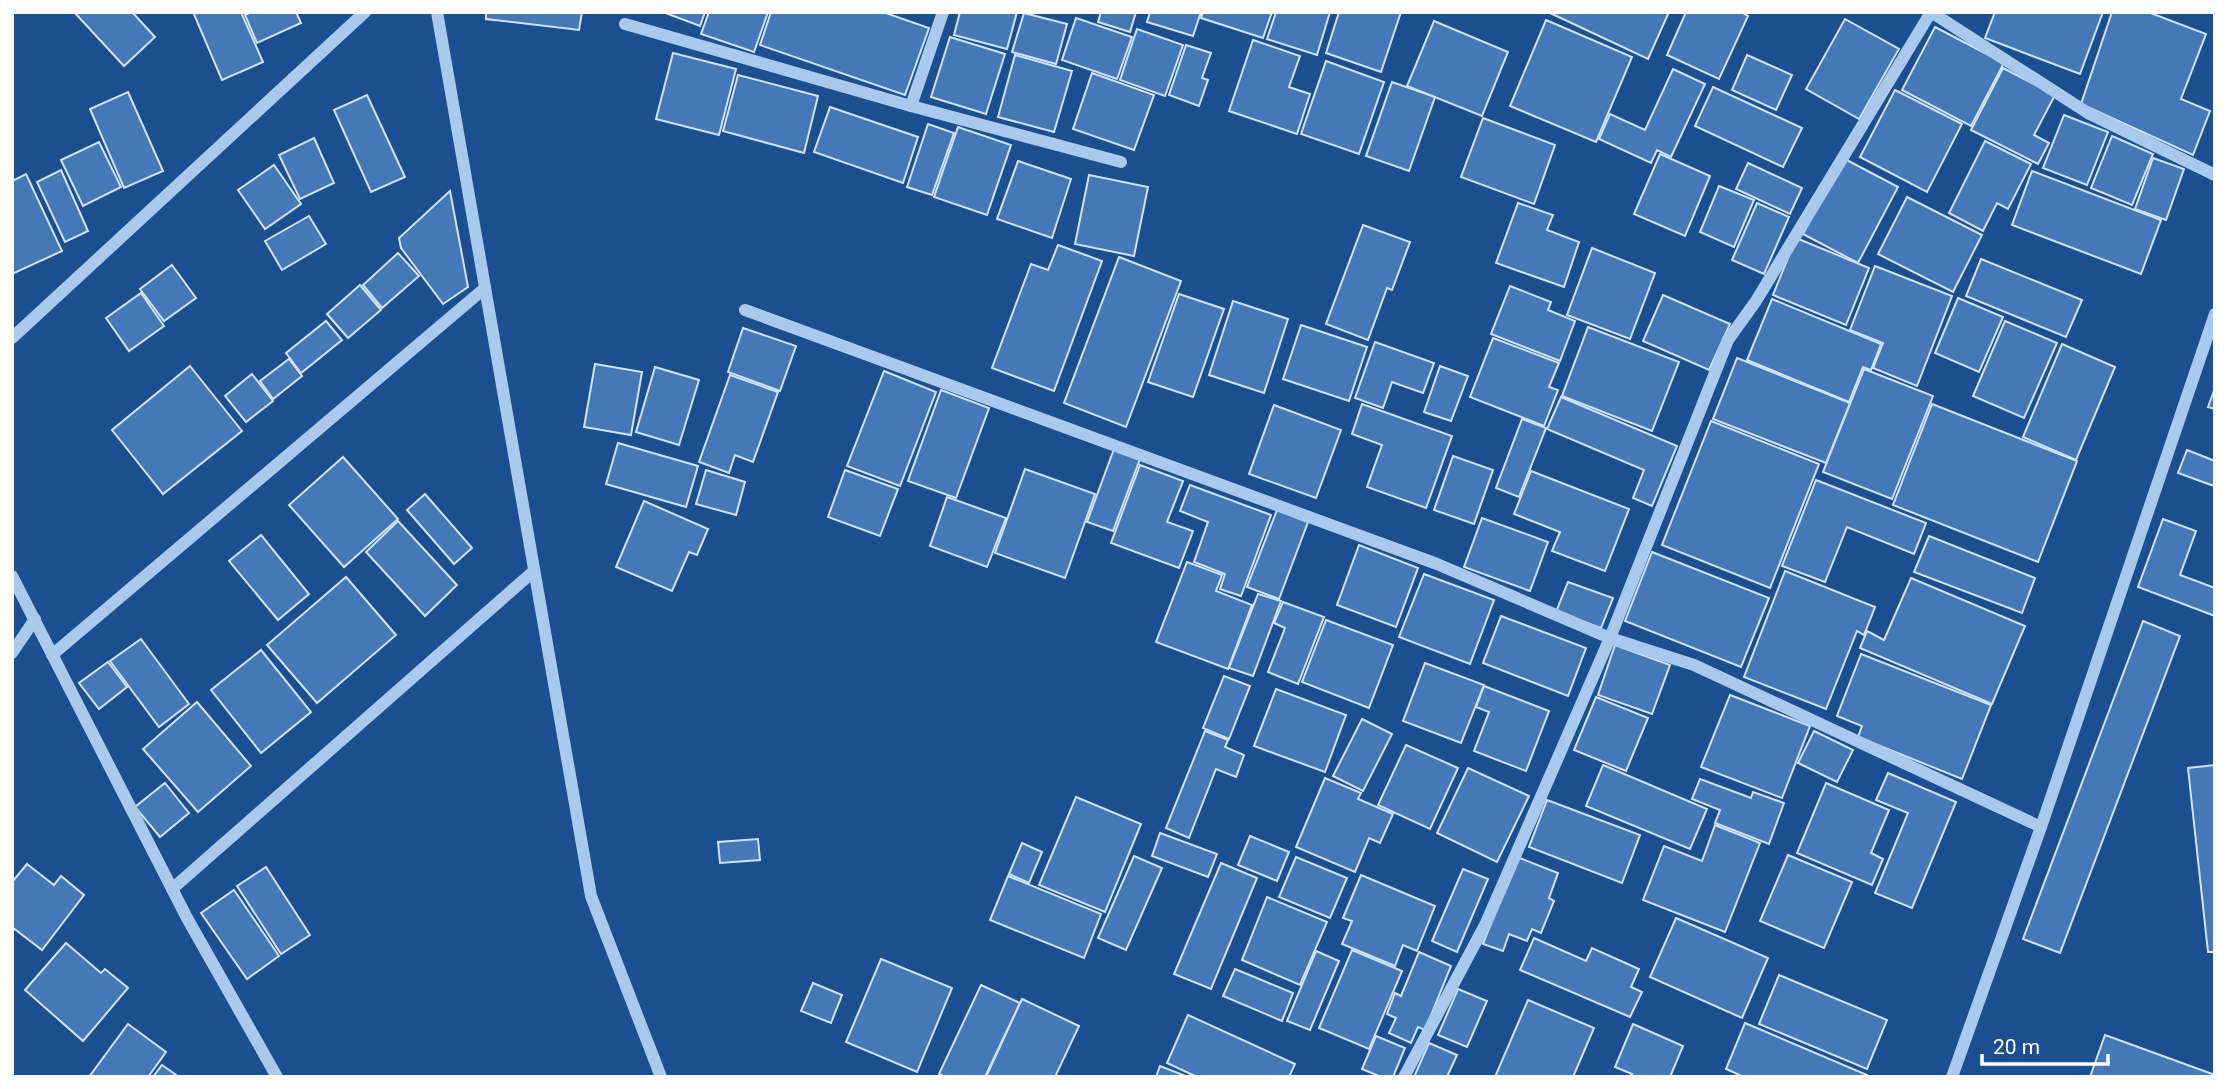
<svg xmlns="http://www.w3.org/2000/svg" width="2227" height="1089" font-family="Roboto,sans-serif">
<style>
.building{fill:#4478b7;stroke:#cfe3fa;stroke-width:2}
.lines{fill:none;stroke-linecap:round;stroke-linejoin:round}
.minor{stroke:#a9c9ee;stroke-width:12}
</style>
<rect width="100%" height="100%" fill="#1b4f8f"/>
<!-- building -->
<g class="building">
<path d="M74,12h58l23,25 -31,29z"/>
<path d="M193,12h48l22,50 -41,18z"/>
<path d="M251,12h45l5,11 -44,20 -12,-28z"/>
<path d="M486,12h96l-3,18 -93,-11z"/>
<path d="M663,12h42l-5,14z"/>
<path d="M709,12h59l-14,40 -53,-18z"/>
<path d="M771,12h112l46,16 -24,67 -145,-50z"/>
<path d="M960,12h57l-10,37 -53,-14z"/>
<path d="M1101,12h35l-6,20 -32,-10z"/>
<path d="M1150,12h51l-8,24 -46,-14z"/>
<path d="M1203,12h69l-9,26 -62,-20z"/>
<path d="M1276,12h54l-13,43 -50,-16z"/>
<path d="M1339,12h62l-20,60 -55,-19z"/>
<path d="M1548,12h121l-21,47z"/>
<path d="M1686,12h55l7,4 -29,63 -52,-24z"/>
<path d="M1995,12h108l-23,62 -95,-36z"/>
<path d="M2112,12h36l58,22 -25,65 29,12 -17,44 -112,-51z"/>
<path d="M1024,13l43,11 -11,40 -44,-12z"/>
<path d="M1076,18l56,19 -15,42 -55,-19z"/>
<path d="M1845,19l54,30 -40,70 -53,-30z"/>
<path d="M1546,20l86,37 -36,85 -86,-36z"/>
<path d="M1434,21l74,31 -26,64 -75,-30z"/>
<path d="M1935,27l69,36 -33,63 -69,-36z"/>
<path d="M1137,29l46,16 -18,51 -45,-16z"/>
<path d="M950,37l55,17 -19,60 -55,-17z"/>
<path d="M1253,40l47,16 -11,31 21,7 -13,40 -68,-23z"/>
<path d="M1186,45l25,8 -9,25 6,2 -9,26 -30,-11z"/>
<path d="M673,53l63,16 -17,66 -63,-16z"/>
<path d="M1015,55l57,16 -18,61 -56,-15z"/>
<path d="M1747,55l45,20 -16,35 -44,-20z"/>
<path d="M1326,61l58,21 -25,72 -58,-20z"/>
<path d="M2003,68l52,27 -21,40 15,8 -11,21 -67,-34z"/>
<path d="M1673,69l32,15 -34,73 -14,-7 -6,13 -52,-24 11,-25 35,16z"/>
<path d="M1092,73l62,22 -20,55 -61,-21z"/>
<path d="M738,75l80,21 -14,57 -81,-22z"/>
<path d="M1392,82l43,15 -26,74 -43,-15z"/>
<path d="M1713,87l89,41 -19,39 -88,-41z"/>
<path d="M1895,90l67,34 -35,68 -67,-35z"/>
<path d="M128,92l35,79 -39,17 -34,-79z"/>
<path d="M367,95l38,82 -34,15 -37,-82z"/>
<path d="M830,107l88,30 -15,46 -89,-31z"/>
<path d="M2064,115l44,17 -21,53 -44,-17z"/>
<path d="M1483,118l72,27 -21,59 -73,-27z"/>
<path d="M928,124l26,9 -22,62 -25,-8z"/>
<path d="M958,127l53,18 -24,70 -53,-18z"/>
<path d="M2112,136l41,18 -21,51 -41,-17z"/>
<path d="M314,138l20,45 -34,16 -21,-44z"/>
<path d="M1985,141l46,23 -23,45 -11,-6 -14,28 -34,-18z"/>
<path d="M99,142l22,45 -38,19 -22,-46z"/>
<path d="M1660,154l50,22 -25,60 -51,-22z"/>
<path d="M1843,158l55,29 -40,76 -55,-29z"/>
<path d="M2153,158l31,11 -18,51 -31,-11z"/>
<path d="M1018,161l53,18 -19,59 -55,-19z"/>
<path d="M1748,163l54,25 -12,26 -54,-25z"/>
<path d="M274,165l27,39 -36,25 -27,-39z"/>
<path d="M61,170l27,61 -23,11 -28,-60z"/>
<path d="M2032,171l129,49 -20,54 -129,-49z"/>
<path d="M26,174l36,77 -50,23v-93z"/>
<path d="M1089,175l59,12 -14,69 -59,-12z"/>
<path d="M1719,186l35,14 -20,47 -34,-15z"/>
<path d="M450,191l18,96 -25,17 -42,-56 -2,-10z"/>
<path d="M1907,197l75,38 -29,57 -75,-38z"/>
<path d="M1518,203l35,12 -6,15 32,12 -15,45 -68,-24z"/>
<path d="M1757,203l32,14 -25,57 -32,-14z"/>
<path d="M309,216l17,28 -44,26 -17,-29z"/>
<path d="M1363,225l47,17 -18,48 -5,-2 -19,52 -42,-16z"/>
<path d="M1796,238l73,30 -23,57 -73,-30z"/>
<path d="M1058,245l44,16 -48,130 -62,-23 39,-104 17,6z"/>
<path d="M1592,248l63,25 -25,66 -63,-24z"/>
<path d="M398,253l21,23 -37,32 -19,-23z"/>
<path d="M1119,257l62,24 -55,146 -62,-24z"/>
<path d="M1981,259l101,41 -16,37 -100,-41z"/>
<path d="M172,265l24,33 -32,23 -24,-32z"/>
<path d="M1875,266l77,30 -35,90 -44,-18 10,-25 -33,-13z"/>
<path d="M360,285l21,25 -33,28 -21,-24z"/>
<path d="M1510,286l41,16 -3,8 27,11 -15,40 -69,-27z"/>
<path d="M141,293l23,33 -35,25 -23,-33z"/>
<path d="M1179,294l45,15 -31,88 -45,-15z"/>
<path d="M1663,295l67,29 -21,46 -66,-29z"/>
<path d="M1958,298l45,19 -24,55 -44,-19z"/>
<path d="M1772,299l109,45 -10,26 -8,-3 -14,35 -102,-42z"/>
<path d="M1233,301l55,18 -24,74 -55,-18z"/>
<path d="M326,321l16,19 -41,33 -15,-20z"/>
<path d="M2005,321l52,22 -33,75 -51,-22z"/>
<path d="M1301,325l66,22 -18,54 -66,-22z"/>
<path d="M1588,327l91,35 -27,69 -90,-35z"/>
<path d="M743,328l53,18 -16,45 -52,-19z"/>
<path d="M1493,338l66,25 -10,24 9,3 -14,36 -74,-29z"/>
<path d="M1375,342l59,21 -11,30 -31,-11 -9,26 -28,-10z"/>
<path d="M2062,344l53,23 -39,93 -53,-23z"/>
<path d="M1737,358l113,45 -24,60 -113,-44z"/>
<path d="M289,359l13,17 -29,23 -13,-18z"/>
<path d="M595,364l47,8 -11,63 -47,-8z"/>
<path d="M190,366l52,65 -79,63 -51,-64z"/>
<path d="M1440,366l28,10 -17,45 -27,-9z"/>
<path d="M655,367l44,13 -20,65 -43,-13z"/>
<path d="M1864,369l69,27 -41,103 -69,-27z"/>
<path d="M884,371l52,21 -36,94 -53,-20z"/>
<path d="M252,374l21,27 -27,21 -21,-26z"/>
<path d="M730,375l48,17 -25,70 -18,-7 -6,18 -30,-11z"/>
<path d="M2215,388v21l-7,-2z"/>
<path d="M941,390l48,18 -33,90 -48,-17z"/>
<path d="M1561,397l116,49 -25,60 -19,-8 11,-28 -97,-41z"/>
<path d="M1362,404l90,32 -26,72 -59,-21 15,-42 -30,-11z"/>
<path d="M1932,404l145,57 -39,101 -145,-57z"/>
<path d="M1274,405l67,25 -25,68 -67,-24z"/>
<path d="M1522,419l24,9 -27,69 -23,-9z"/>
<path d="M1711,421l108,43 -49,124 -108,-43z"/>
<path d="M618,443l80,23 -12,41 -80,-23z"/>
<path d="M1114,449l26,10 -27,72 -26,-9z"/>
<path d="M2187,450l28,11 -1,25 -36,-13z"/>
<path d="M1453,456l40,14 -19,54 -40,-14z"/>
<path d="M343,457l55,62 -54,48 -55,-62z"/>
<path d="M1140,465l43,16 -16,41 26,9 -14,37 -68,-25z"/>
<path d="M1025,469l70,25 -30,84 -70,-25z"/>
<path d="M706,470l39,12 -9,33 -40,-11z"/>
<path d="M845,470l53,19 -18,47 -52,-19z"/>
<path d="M1531,471l98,38 -24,62 -53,-20 8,-19 -46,-18z"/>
<path d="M1816,480l110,43 -12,31 -67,-27 -22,55 -43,-16z"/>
<path d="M1190,485l81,30 -30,81 -21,-7 5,-15 -31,-12 14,-40 -28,-11z"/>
<path d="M425,494l47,54 -18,16 -47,-54z"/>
<path d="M947,497l59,21 -19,49 -57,-21z"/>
<path d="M644,501l64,28 -11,26 -8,-3 -17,39 -56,-24z"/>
<path d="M1277,510l31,12 -29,77 -32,-12z"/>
<path d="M1482,518l66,24 -18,49 -66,-24z"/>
<path d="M2163,519l33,12 -16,44 35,13v28l-77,-29z"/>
<path d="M398,521l59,64 -32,31 -59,-64z"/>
<path d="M261,535l48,59 -31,26 -49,-59z"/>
<path d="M1929,536l106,42 -13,35 -108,-41z"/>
<path d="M1359,545l59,23 -22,59 -59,-22z"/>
<path d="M1652,552l117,46 -28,69 -116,-46z"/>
<path d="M1187,562l35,13 -6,16 36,14 -24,64 -72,-27z"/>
<path d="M1785,571l90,36 -11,28 -7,-4 -31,78 -82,-32z"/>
<path d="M1424,574l70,26 -24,64 -71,-27z"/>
<path d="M346,577l50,58 -79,68 -50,-58z"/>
<path d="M1911,578l114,48 -33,78 -132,-56 7,-17 17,9z"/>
<path d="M1568,582l45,16 -12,30 -45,-16z"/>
<path d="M1258,594l23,7 -28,75 -24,-8z"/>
<path d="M1283,602l41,15 -26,67 -30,-12 17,-44 -11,-5z"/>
<path d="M1501,616l85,32 -18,48 -85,-33z"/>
<path d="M1326,620l67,25 -24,63 -67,-26z"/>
<path d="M2143,621l37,15 -120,317 -37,-14z"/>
<path d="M141,639l48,65 -30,23 -49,-66z"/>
<path d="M1615,645l55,20 -18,49 -54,-19z"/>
<path d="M261,650l50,62 -50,41 -50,-63z"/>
<path d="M1861,654l130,51 -29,74 -104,-42 4,-11 -25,-10z"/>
<path d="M108,662l19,25 -28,22 -20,-26z"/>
<path d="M1425,663l59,22 -23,58 -58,-22z"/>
<path d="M1224,676l26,10 -21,53 -26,-11z"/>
<path d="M1484,686l65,25 -23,60 -52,-20 15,-39 -13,-5z"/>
<path d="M1276,689l70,26 -21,57 -71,-26z"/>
<path d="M1730,695l80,31 -28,72 -81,-31z"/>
<path d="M1596,697l52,21 -22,53 -52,-21z"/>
<path d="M197,702l54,64 -53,46 -55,-63z"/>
<path d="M1362,719l30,15 -29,57 -30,-15z"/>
<path d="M1205,731l23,9 -3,7 19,8 -8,22 -20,-8 -27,69 -23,-10z"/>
<path d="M1814,731l39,19 -16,32 -39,-19z"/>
<path d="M1406,745l52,23 -28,61 -52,-24z"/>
<path d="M1603,765l104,44 -17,40 -104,-43z"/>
<path d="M2215,765v187h-7l-20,-184z"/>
<path d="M1468,768l61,28 -32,66 -60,-29z"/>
<path d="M1888,773l68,29 -44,106 -37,-15 33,-80 -32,-13z"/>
<path d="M1325,778l36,15 -3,6 35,15 -13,29 -11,-5 -14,34 -59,-25z"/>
<path d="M1700,779l51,19 2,-6 31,11 -15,41 -54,-21 5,-13 -28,-11z"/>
<path d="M165,783l24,30 -29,24 -25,-30z"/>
<path d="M1826,783l63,27 -18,43 12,6 -11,26 -75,-32z"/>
<path d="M1076,797l65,27 -36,88 -66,-27z"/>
<path d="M1547,800l93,35 -18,48 -93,-36z"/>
<path d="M1715,825l45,18 -35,89 -82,-32 21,-54 38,15z"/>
<path d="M1160,833l57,21 -9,23 -56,-21z"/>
<path d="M1250,836l39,16 -12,29 -39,-16z"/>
<path d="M758,839l2,21 -40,3 -2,-21z"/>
<path d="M1022,843l20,9 -13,31 -20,-9z"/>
<path d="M1788,855l64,27 -28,66 -64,-27z"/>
<path d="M1134,856l28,12 -36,82 -28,-12z"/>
<path d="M1296,857l51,21 -17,40 -51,-21z"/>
<path d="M1517,857l41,16 -9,25 5,3 -13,32 -9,-4 -5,12 -18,-7 -6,17 -20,-7z"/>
<path d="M1221,863l36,15 -46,111 -37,-15z"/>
<path d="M27,864l27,21 7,-9 23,19 -42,55 -30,-23v-45z"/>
<path d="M266,867l44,68 -29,19 -44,-68z"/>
<path d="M1463,869l25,10 -31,73 -25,-11z"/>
<path d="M1361,875l74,31 -18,45 -14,-6 -8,21 -53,-22 10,-23 -9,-3z"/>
<path d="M1008,876l93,38 -17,44 -94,-38z"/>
<path d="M234,890l45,66 -32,23 -46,-66z"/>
<path d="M1267,897l60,25 -27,63 -58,-25z"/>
<path d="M1676,918l92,40 -26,60 -92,-41z"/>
<path d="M1534,938l52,23 6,-13 47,21 -8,18 11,5 -12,25 -110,-47z"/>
<path d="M66,943l35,30 4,-4 23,19 -45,53 -58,-51z"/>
<path d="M1352,950l50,21 -33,78 -50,-21z"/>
<path d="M1316,951l23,10 -29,69 -23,-9z"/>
<path d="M1419,952l32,14 -26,64 -7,-3 -7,16 -22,-10 7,-15 -9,-4 8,-21 6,3z"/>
<path d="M881,959l71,29 -35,84 -71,-30z"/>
<path d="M1235,969l58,24 -11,28 -59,-25z"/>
<path d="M1779,975l108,45 -20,49 -108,-45z"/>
<path d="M813,983l29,12 -11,28 -30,-12z"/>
<path d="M981,985l39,18 -35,74h-40l-6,-3z"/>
<path d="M1458,989l29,12 -20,46 -29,-12z"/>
<path d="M1022,999l57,27 -24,51h-69z"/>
<path d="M1528,1000l66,28 -21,49h-78z"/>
<path d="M1188,1015l107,49 -6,13h-92l-30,-14z"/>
<path d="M1745,1023l122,52 -1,2h-122l-18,-8z"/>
<path d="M128,1024l38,28 -18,25h-59z"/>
<path d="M1633,1024l50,22 -13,31h-40l2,-3 -17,-7z"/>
<path d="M2105,1035l110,40v2h-125z"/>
<path d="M1376,1036l29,12 -12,29h-12l-19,-8z"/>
<path d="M1429,1043l28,12 -10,22h-33z"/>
<path d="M162,1065l17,12h-26z"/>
<path d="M1160,1066l28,11h-32z"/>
</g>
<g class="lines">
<!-- minor -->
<g class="minor">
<path d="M437,12l154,884 70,181"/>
<path d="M1931,12l157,101 127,62"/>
<path d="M625,24l286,82 210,56"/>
<path d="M911,106l32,-94"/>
<path d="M745,310l692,254 173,74 84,27 347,162"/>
<path d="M12,338l353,-326"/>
<path d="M12,576l175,342 90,159"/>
<path d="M12,653l23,-34"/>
<path d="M52,655l433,-367"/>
<path d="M172,889l362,-318"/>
<path d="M1404,1077l82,-154 124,-285 118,-298 28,-39 175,-289"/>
<path d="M1952,1077l89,-250 174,-513"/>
</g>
</g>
<!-- border -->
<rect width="2227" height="1089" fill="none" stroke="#ffffff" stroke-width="28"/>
<!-- scale -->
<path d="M1982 1054v10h126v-10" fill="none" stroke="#ffffff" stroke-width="3.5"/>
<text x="1993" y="1054" font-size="21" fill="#ffffff" stroke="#1b4f8f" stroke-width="5" paint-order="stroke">20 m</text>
</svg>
